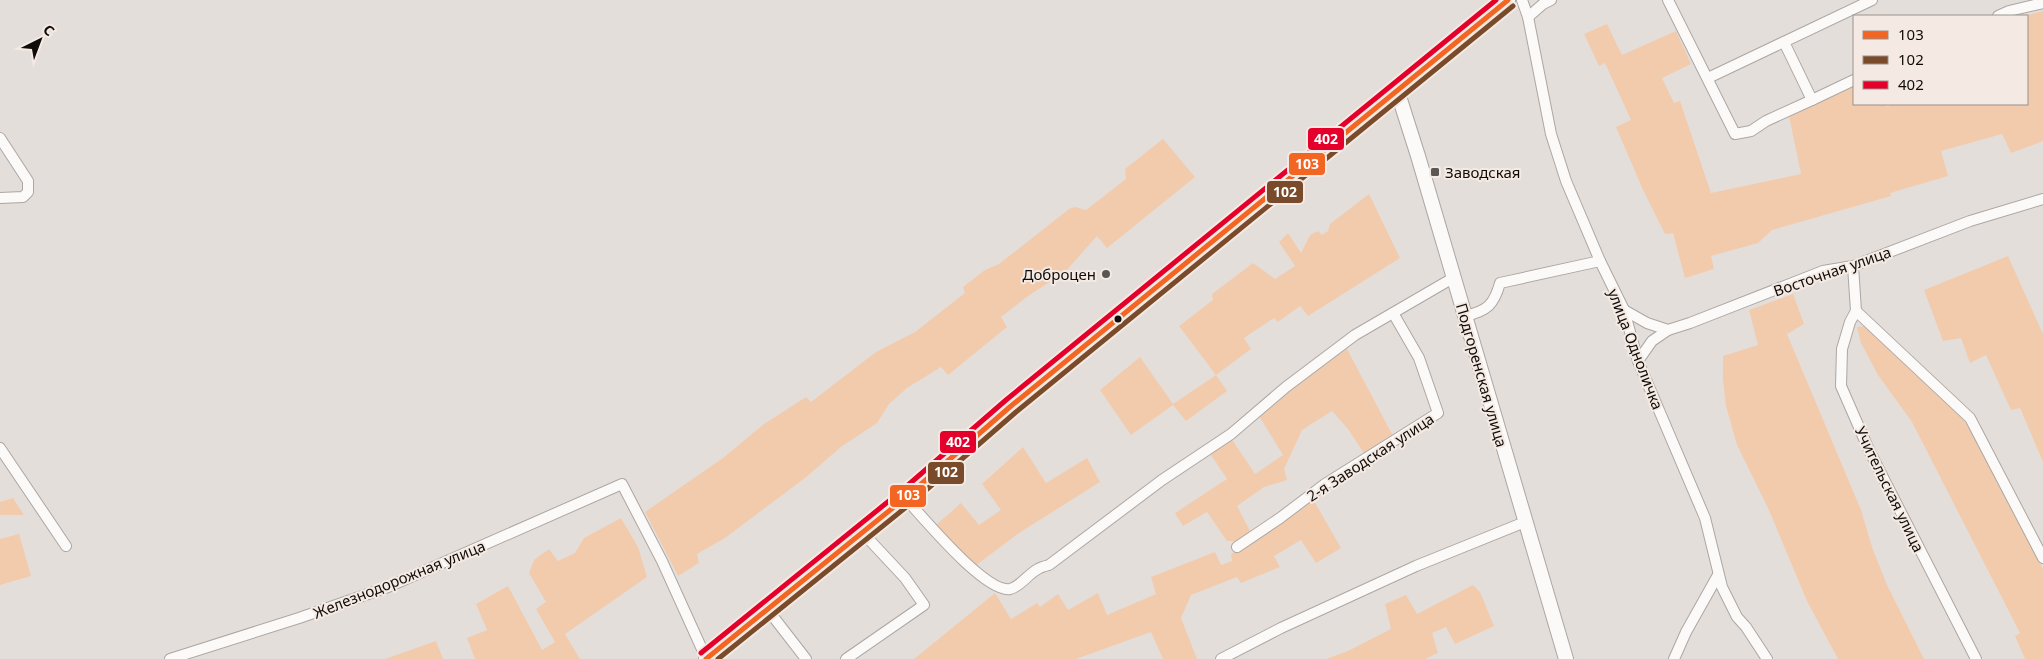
<svg xmlns="http://www.w3.org/2000/svg" width="2043" height="659" font-family="'Noto Sans',sans-serif">
<style>
.green{fill:#f2cbad}
.lines{fill:none;stroke-linecap:round;stroke-linejoin:round}
.street-casing{stroke:#aba7a4;stroke-width:12}
.secondary-casing{stroke:#aba7a4;stroke-width:16}
.street{stroke:#fbfaf9;stroke-width:10}
.secondary{stroke:#fbfaf9;stroke-width:14}
.bus-1-casing{stroke:#f5eae3;stroke-width:9}
.bus-2-casing{stroke:#f5eae3;stroke-width:9}
.bus-3-casing{stroke:#f5eae3;stroke-width:9}
.bus-1{stroke:#f26522;stroke-width:5}
.bus-2{stroke:#7a4b2a;stroke-width:5}
.bus-3{stroke:#e4002b;stroke-width:5}
.poi-dot{fill:#5a5652;stroke:#f5eae3;stroke-width:2}
.bus-dot{fill:#0f0c09;stroke:#f5eae3;stroke-width:2}
.labels{text-anchor:middle;dominant-baseline:central;stroke-width:4;stroke-linejoin:round;paint-order:stroke}
.poi-label{font-size:15px;fill:#0f0c09;stroke:#f5eae3;text-anchor:start}
.street-label{font-size:15px;fill:#0f0c09;stroke:#f5eae3}
.line-badge{stroke:#f5eae3;stroke-width:2}
.badge-label{font-size:14px;text-anchor:middle;font-weight:bold;fill:#fff}
</style>
<rect width="100%" height="100%" fill="#e4deda"/>
<!-- green -->
<g class="green">
<path d="M2043,11v130l-32,12 -9,-19 -61,17 7,25 -58,17 1,3 -119,34 -14,13 -47,13 3,13 -29,9 -12,-45 -8,1 -22,-44 -27,-63 15,-7 -26,-57 -6,3 -15,-32 23,-10 15,31 54,-24 15,33 -29,14 12,25 6,-2 31,92 90,-19 -12,-58 65,-29v17h31l2,3 7,-3h133v-88h-3z"/>
<path d="M1163,139l32,38 -88,71 -10,-12 -32,36 -37,24 -27,21 6,10 -59,48 -7,-8 -34,21 -18,16 -12,19 -36,24 -36,31 -80,60 -28,16 2,9 -21,13 -33,-64 78,-54 41,-34 42,-27 5,5 65,-50 39,-20 50,-39 -2,-6 22,-17 14,-6 70,-55 6,-2 11,3 40,-31 -1,-10z"/>
<path d="M1369,194l31,64 -92,58 -8,-10 -22,16 -4,-4 -30,20 7,11 -35,26 11,16 -41,30 -13,-16 -42,30 -31,-45 40,-33 33,47 43,-29 -37,-49 34,-26 -1,-6 41,-31 22,16 20,-13 -16,-24 9,-9 13,20 9,-18 8,-4 4,4 6,-4 2,-7z"/>
<path d="M2008,256l35,78v128l-23,-54 -9,2 -25,-55 -16,8 -9,-25 -18,3 -19,-51z"/>
<path d="M1793,294l11,30 -17,10 74,176 11,37 15,38 37,74h-86l-31,-58 -39,-93 -31,-63 -11,-39 -3,-26v-24l35,-11 -9,-35z"/>
<path d="M1865,326l96,90 13,20 69,133v90h-18l-10,-23 5,-3 -108,-211 -34,-47 -17,-32 -4,-16z"/>
<path d="M1347,349l46,87 -28,19 -17,-26 -16,-18 -30,19 -18,39 3,11 -23,7 -27,19 13,25 -10,10h-13l-20,-29 -24,14 -8,-13 52,-34 -18,-27 22,-14 24,36 28,-19 -24,-39 21,-20z"/>
<path d="M1023,447l23,36 41,-25 13,24 -81,51 -44,33 -39,-41 25,-22 18,22 22,-15 -19,-26z"/>
<path d="M13,498l11,17h-24v-13z"/>
<path d="M1313,499l28,49 -25,15 -15,-23 -27,16 6,11 -39,16 -4,-6 -46,18 -10,23 16,41h-34l-12,-27 -75,27h-162l81,-66 16,26 26,-16 3,4 18,-13 10,16 30,-17 9,22 49,-21 -5,-17 64,-25 6,13 11,-4 -1,-7z"/>
<path d="M621,518l17,29 9,30 -82,57 15,25h-105l-8,-21 20,-8 -11,-26 32,-18 34,64 13,-8 -19,-33 10,-7 -17,-29 5,-13 15,-11 9,12 17,-8 9,-15z"/>
<path d="M19,534l12,42 -31,9v-46z"/>
<path d="M1473,585l7,7 14,34 -39,18 -9,-17 -14,6 6,20 -13,6h-99l22,-8 43,-22 -6,-25 21,-9 11,19z"/>
<path d="M436,641l7,18h-58z"/>
</g>
<g class="lines">
<!-- street casing -->
<g class="street-casing">
<g id="street">
<path d="M1522,0l6,17 23,117 15,47 34,80 24,49 14,51 67,157 17,69 15,30 9,10 21,32"/>
<path d="M1668,0l67,134 16,-3 15,-10 46,-21"/>
<path d="M1998,16l11,-5 34,-8"/>
<path d="M1528,17l15,-13 8,-4"/>
<path d="M1784,42l28,58 42,-20"/>
<path d="M1708,78l164,-78"/>
<path d="M0,138l28,43v11l-5,5 -23,1"/>
<path d="M1853,266l3,45 -6,11 -8,27 -1,37 28,64 107,209"/>
<path d="M1624,310l23,13 21,7 22,-7 133,-52 30,-5 117,-45 73,-22"/>
<path d="M1856,311l114,107 73,140"/>
<path d="M1465,316c22,-5 29,-11 35,-33l100,-22"/>
<path d="M1638,361l14,-20 16,-11"/>
<path d="M0,448l66,98"/>
<path d="M905,498c18,19 80,95 105,91 10,-2 18,-15 28,-20 3,-2 7,-3 11,-4l113,-85 69,-46 55,-47 69,-52 98,-57"/>
<path d="M1237,547l43,-29 45,-34 113,-71 -19,-55 -26,-45"/>
<path d="M768,610l38,49"/>
<path d="M170,659l129,-41 89,-31 234,-103 40,77 44,97"/>
<path d="M846,659l78,-54 -19,-27 -43,-46"/>
<path d="M1221,659l60,-31 135,-62 109,-44"/>
<path d="M1674,659l12,-27 32,-57"/>
</g>
</g>
<!-- secondary casing -->
<g class="secondary-casing">
<g id="secondary">
<path d="M1397,90l21,66 148,503"/>
<path d="M706,659l199,-161 106,-92 497,-406"/>
</g>
</g>
<!-- street -->
<use href="#street" class="street"/>
<!-- secondary -->
<use href="#secondary" class="secondary"/>
<!-- bus-1 casing -->
<g class="bus-1-casing">
<path id="bus-1" d="M706,659l199,-161 106,-92 497,-406"/>
</g>
<!-- bus-2 casing -->
<g class="bus-2-casing">
<path id="bus-2" d="M718,659l192,-155 106,-92 497,-406"/>
</g>
<!-- bus-3 casing -->
<g class="bus-3-casing">
<path id="bus-3" d="M701,653l199,-161 106,-92 490,-400"/>
</g>
<!-- bus-1 -->
<use href="#bus-1" class="bus-1"/>
<!-- bus-2 -->
<use href="#bus-2" class="bus-2"/>
<!-- bus-3 -->
<use href="#bus-3" class="bus-3"/>
</g>
<!-- markers -->
<g class="poi-dot">
<rect x="1430" y="167" width="10" height="10" rx="2.5"/>
<circle cx="1106" cy="274" r="5"/>
</g>
<circle class="bus-dot" cx="1118" cy="319" r="4.5"/>
<g class="labels">
<!-- poi labels -->
<g class="poi-label">
<text x="1445" y="172">Заводская</text>
<text x="1096" y="274" text-anchor="end">Доброцен</text>
</g>
<!-- street labels -->
<g class="street-label">
<text transform="translate(1832 271) rotate(-19)">Восточная улица</text>
<text transform="translate(1636 349) rotate(69)">улица Одноличка</text>
<text transform="translate(1482 375) rotate(74)">Подгоренская улица</text>
<text transform="translate(1370 457) rotate(-33)">2-я Заводская улица</text>
<text transform="translate(1890 489) rotate(64)">Учительская улица</text>
<text transform="translate(399 579) rotate(-22)">Железнодорожная улица</text>
</g>
</g>
<g class="line-badge">
<rect x="1307" y="127" width="38" height="24" rx="5" fill="#e4002b"/>
<rect x="1288" y="152" width="38" height="24" rx="5" fill="#f26522"/>
<rect x="1266" y="180" width="38" height="24" rx="5" fill="#7a4b2a"/>
<rect x="939" y="430" width="38" height="24" rx="5" fill="#e4002b"/>
<rect x="927" y="461" width="38" height="24" rx="5" fill="#7a4b2a"/>
<rect x="889" y="484" width="38" height="24" rx="5" fill="#f26522"/>
</g>
<g class="badge-label">
<text x="1326" y="144">402</text>
<text x="1307" y="169">103</text>
<text x="1285" y="197">102</text>
<text x="958" y="447">402</text>
<text x="946" y="477">102</text>
<text x="908" y="500">103</text>
</g>
<!-- legend -->
<rect x="1853" y="15" width="175" height="90" fill="#f5eae3" stroke="#99918c"/>
<rect x="1863" y="31" width="25" height="8" fill="#f26522" stroke="#99918c"/>
<text x="1898" y="40" font-size="15" fill="#0f0c09">103</text>
<rect x="1863" y="56" width="25" height="8" fill="#7a4b2a" stroke="#99918c"/>
<text x="1898" y="65" font-size="15" fill="#0f0c09">102</text>
<rect x="1863" y="81" width="25" height="8" fill="#e4002b" stroke="#99918c"/>
<text x="1898" y="90" font-size="15" fill="#0f0c09">402</text>
<!-- north arrow -->
<g transform="translate(40 40) rotate(42)" stroke="#f5eae3" stroke-width="4" paint-order="stroke">
<path d="M0-4L9 19L0 12L-9 19Z" fill="#0f0c09"/>
<text y="-8" font-size="14" font-weight="bold" text-anchor="middle" fill="#0f0c09">С</text>
</g>
</svg>
